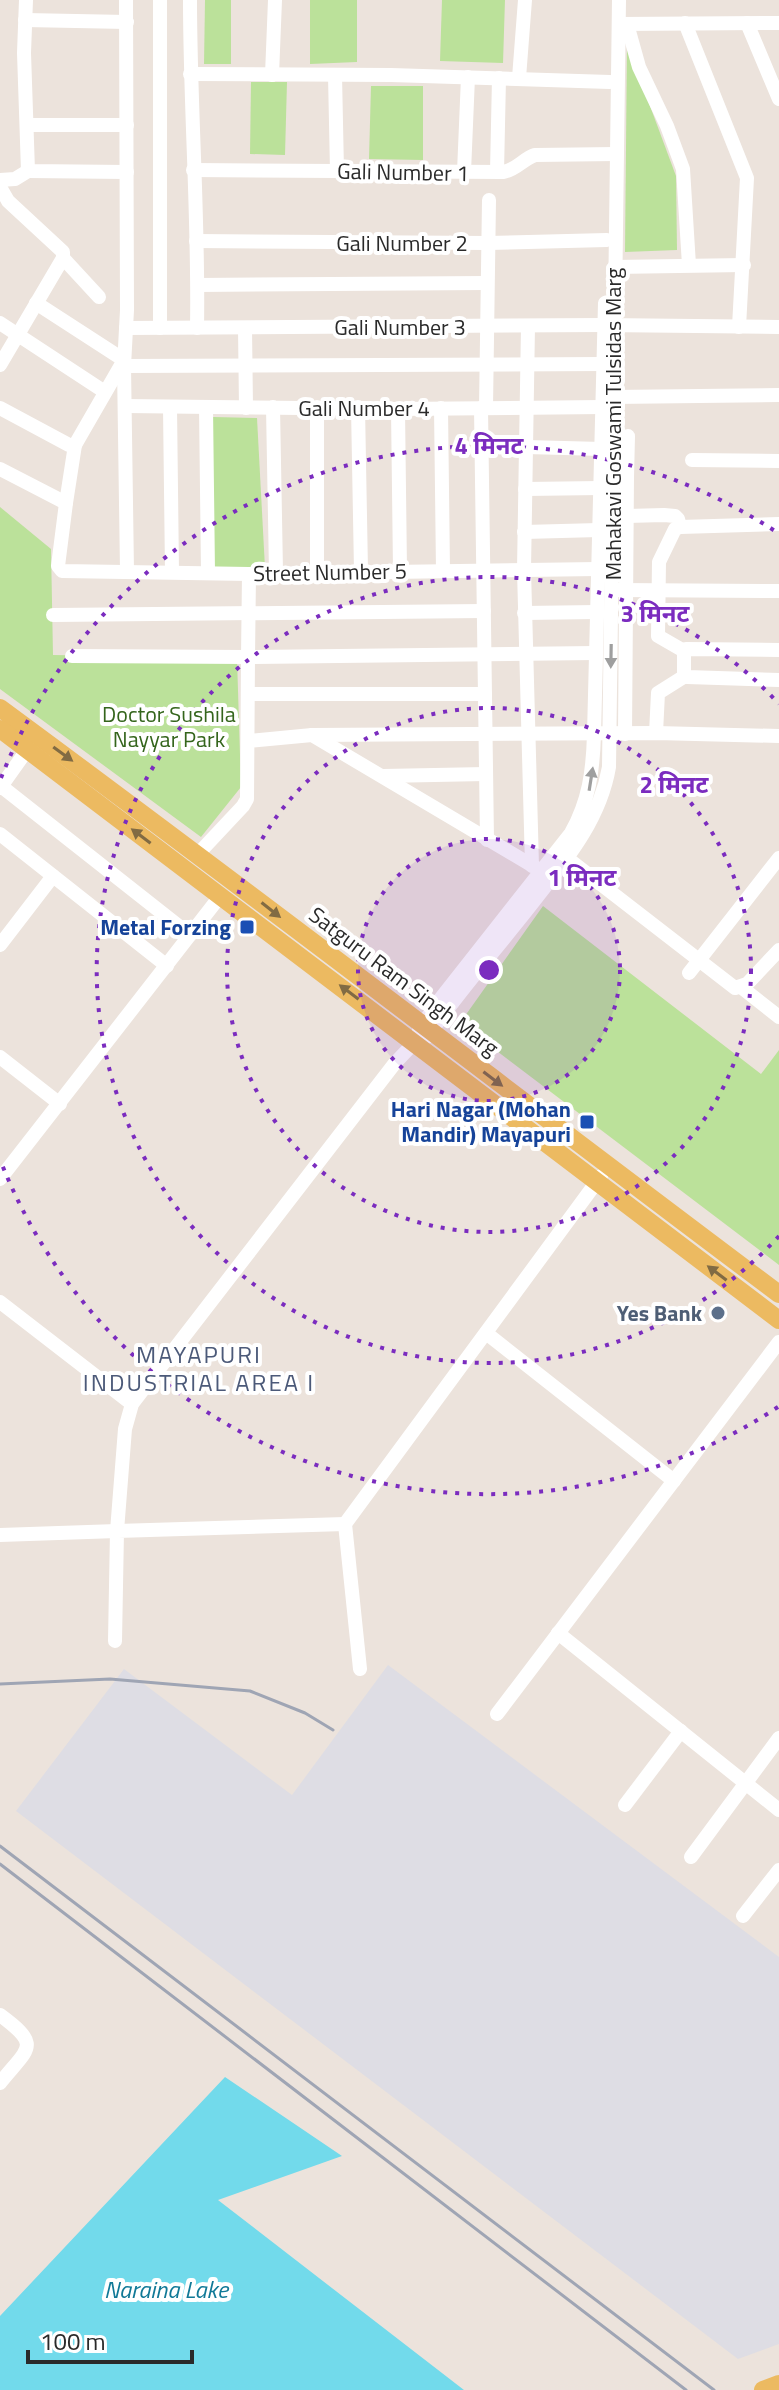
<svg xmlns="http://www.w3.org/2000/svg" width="779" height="2390" font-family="'Titillium Web','Noto Sans Devanagari',sans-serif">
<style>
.industrial{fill:#dedde4}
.green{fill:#bbe19a}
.water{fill:#72daeb}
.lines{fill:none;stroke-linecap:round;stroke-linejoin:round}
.minor{stroke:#fff;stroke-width:14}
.major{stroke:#ecba61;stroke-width:18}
.rail{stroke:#9fa5b4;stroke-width:3}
.oneway{fill:#9f9f9f}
.oneway2{fill:#816b43}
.ring{fill:none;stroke:#7b2cbf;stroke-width:4;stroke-dasharray:4 8}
.transit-dot{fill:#1a4fb4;stroke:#fff;stroke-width:3}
.service-dot{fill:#5c6f8a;stroke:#fff;stroke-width:3}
.labels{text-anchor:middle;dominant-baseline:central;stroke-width:8;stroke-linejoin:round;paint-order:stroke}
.street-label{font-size:22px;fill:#2a2a2a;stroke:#fff}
.park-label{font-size:22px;fill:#34651c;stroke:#fff}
.transit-label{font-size:22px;font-weight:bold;fill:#164399;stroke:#fff;text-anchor:end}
.service-label{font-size:22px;font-weight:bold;fill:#4e5e75;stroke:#fff;text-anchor:end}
.neighbourhood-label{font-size:24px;letter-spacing:2px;fill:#4c5a79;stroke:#fff}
.water-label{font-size:24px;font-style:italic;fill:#117997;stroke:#fff}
.centre{fill:#7b2cbf;stroke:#fff;stroke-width:4}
.ring-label{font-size:24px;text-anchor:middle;font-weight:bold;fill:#7b2cbf;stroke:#fff;stroke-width:8;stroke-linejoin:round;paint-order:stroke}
</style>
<rect width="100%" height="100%" fill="#ece3dc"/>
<!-- industrial -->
<path class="industrial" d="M388,1665l391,292v387l-41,15 -722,-548 108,-142 168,126z"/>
<!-- green -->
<g class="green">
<path d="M205,0h26v64h-27z"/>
<path d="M310,0h47v62l-47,2z"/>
<path d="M442,0h63l-2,63 -63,-2z"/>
<path d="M627,44l49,132 1,74 -52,2z"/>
<path d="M251,82h36l-2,73 -35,-1z"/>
<path d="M371,86h52v74l-54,-1z"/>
<path d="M213,417l44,1 8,150 -52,-1z"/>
<path d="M0,507l51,42 2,106 184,3 4,129 -40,50 -201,-148z"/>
<path d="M543,906l218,168 18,-24v215l-319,-242z"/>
</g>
<!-- water -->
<path class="water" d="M225,2077l117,79 -124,44 246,190h-464v-74z"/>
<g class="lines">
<!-- minor -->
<g class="minor">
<path d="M26,0l-2,53 4,118 99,1"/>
<path d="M126,0l1,310 -3,56 3,205"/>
<path d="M190,0c0,109 9,219 7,328"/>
<path d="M25,20l102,2"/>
<path d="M685,23l62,155 -8,149"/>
<path d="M747,23l32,76"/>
<path d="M619,24l160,-1"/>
<path d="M627,24l12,43 28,59 16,43 6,96"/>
<path d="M190,74l201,1 219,7"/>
<path d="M272,75l3,-75"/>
<path d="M335,75l2,96"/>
<path d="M519,78l6,-78"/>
<path d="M27,125h100"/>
<path d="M193,170l310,2c13,-2 20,-13 32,-17l81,-1"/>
<path d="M464,172l4,-95"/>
<path d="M497,172l2,-94"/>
<path d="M0,180l15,-1 13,-8"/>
<path d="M0,187l8,14 55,51v6l-63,107"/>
<path d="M196,241l292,2 119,-3"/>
<path d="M63,258l36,39"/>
<path d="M614,267l130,-2"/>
<path d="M198,285l289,-2"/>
<path d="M0,323l105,69"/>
<path d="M528,326l-4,244 8,296"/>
<path d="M126,328l478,-3 175,2"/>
<path d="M160,328v-328"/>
<path d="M245,328l1,80"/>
<path d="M124,366l479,-2"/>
<path d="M613,397l166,-2"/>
<path d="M125,406l273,3 205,-2"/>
<path d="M170,407l2,165"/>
<path d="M206,407l2,165"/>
<path d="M273,407l3,165"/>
<path d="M317,407v165"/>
<path d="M358,407l3,164"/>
<path d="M0,408l69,37h6l49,-85 -88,-57"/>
<path d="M441,408l2,163"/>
<path d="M481,408l6,432"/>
<path d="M486,408l3,-208"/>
<path d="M398,409l2,161"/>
<path d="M526,447l76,2"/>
<path d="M692,460l87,1"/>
<path d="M0,469l66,34 -8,63 4,5 187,3 349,-5"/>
<path d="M621,477h6l1,-41"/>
<path d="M525,489l76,-1"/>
<path d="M66,503l9,-58"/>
<path d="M627,516l37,-1 11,1 3,3 2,8"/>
<path d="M524,532l75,-2"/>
<path d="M249,574l-1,83 348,-4"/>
<path d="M618,590l161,1"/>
<path d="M524,613l73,-1"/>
<path d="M53,615l431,-4"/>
<path d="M779,650l-93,-1 -2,2v23l3,3 92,3"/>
<path d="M684,651l-26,-15 1,-74 16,-33 5,-2 99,-3"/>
<path d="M72,656l176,1 -1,142 -4,7 -45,48"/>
<path d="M248,694h237"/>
<path d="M656,733l2,-40 27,-17"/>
<path d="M625,734l2,-257"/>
<path d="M312,735l344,-2 123,3"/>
<path d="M248,741l64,-6 226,134"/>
<path d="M383,776l103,-2"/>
<path d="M1,786l189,149"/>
<path d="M0,788l27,-38"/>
<path d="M0,834l167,132"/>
<path d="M567,858l168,130 12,-4 32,-34"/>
<path d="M0,945l53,-69"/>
<path d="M689,973l90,-115"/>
<path d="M741,987l38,30"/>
<path d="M419,1030l18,-27 134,-170c18,-32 22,-62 23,-99l11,-431"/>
<path d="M427,1037c33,-47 72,-91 107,-136 32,-41 66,-81 75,-134l10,-767"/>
<path d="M0,1057l60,47"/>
<path d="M0,1179l221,-284"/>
<path d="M0,1302l132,102"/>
<path d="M486,1333l188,148"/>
<path d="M0,1535l117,-4 8,-102 7,-25 263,-341 19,-20"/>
<path d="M558,1633l221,177"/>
<path d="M115,1641l2,-110 228,-7"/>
<path d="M360,1669l-15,-145 256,-348"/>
<path d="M497,1714l282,-372"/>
<path d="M625,1805l56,-74"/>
<path d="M691,1857l88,-119"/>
<path d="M743,1916l36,-46"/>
<path d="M0,2015c42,31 29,32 0,68"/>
</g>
<!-- major -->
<g class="major">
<path d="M0,708c262,193 519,391 779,586"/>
<path d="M0,729l779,591"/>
<path d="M763,2390l16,-6"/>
</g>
<!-- rail -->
<g class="rail">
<path d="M0,1684l110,-5 140,12 55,22 28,17"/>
<path d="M0,1846l714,544"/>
<path d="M0,1864l686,526"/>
</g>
</g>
<!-- one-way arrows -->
<defs><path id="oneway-solid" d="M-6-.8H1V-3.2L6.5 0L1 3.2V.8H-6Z" transform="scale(2)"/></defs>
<g class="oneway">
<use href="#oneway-solid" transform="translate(611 656) rotate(91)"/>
<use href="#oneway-solid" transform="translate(591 779) rotate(-81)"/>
</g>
<g class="oneway2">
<use href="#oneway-solid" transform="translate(63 754) rotate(36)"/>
<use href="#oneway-solid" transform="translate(141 836) rotate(-143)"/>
<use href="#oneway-solid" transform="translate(271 910) rotate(38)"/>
<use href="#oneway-solid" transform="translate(349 992) rotate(-143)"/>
<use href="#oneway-solid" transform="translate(493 1079) rotate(37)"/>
<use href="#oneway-solid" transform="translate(717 1273) rotate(-143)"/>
</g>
<!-- distance rings -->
<circle cx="489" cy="970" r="131" fill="#7b2cbf" fill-opacity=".12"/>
<g class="ring">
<circle cx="489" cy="970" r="131"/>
<circle cx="489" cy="970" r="262"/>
<path d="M779 1236A393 393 0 1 1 779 704"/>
<path d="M778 1407A524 524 0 0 1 1 1162M1 778A524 524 0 0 1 778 533"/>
</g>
<!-- markers -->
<g class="transit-dot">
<rect x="239" y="919" width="16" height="16" rx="4"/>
<rect x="579" y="1114" width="16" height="16" rx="4"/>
</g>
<circle class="service-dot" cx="718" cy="1313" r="8"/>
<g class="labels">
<!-- street labels -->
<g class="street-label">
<text transform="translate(403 172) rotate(1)">Gali Number 1</text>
<text x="402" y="243">Gali Number 2</text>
<text x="400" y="327">Gali Number 3</text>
<text x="364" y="408">Gali Number 4</text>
<text transform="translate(613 424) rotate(-90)">Mahakavi Goswami Tulsidas Marg</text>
<text transform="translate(330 572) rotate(-1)">Street Number 5</text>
<text transform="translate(404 981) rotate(37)">Satguru Ram Singh Marg</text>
</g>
<!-- park labels -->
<g class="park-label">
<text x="169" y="714">Doctor Sushila<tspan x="169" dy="25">Nayyar Park</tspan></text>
</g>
<!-- transit labels -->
<g class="transit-label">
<text x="231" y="927">Metal Forzing</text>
<text x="571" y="1109">Hari Nagar (Mohan<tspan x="571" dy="25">Mandir) Mayapuri</tspan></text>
</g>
<!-- service labels -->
<g class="service-label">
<text x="702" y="1313">Yes Bank</text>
</g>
<!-- neighbourhood labels -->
<g class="neighbourhood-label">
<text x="199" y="1354">MAYAPURI<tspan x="199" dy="28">INDUSTRIAL AREA I</tspan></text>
</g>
<!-- water labels -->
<g class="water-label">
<text x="166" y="2289">Naraina Lake</text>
</g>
</g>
<circle cx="489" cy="970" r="12" class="centre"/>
<g class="ring-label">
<text x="489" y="454">4 मिनट</text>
<text x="655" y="622">3 मिनट</text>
<text x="674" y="793">2 मिनट</text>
<text x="582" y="886">1 मिनट</text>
</g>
<!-- scale -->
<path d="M28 2350v12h164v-12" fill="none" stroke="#2a2a2a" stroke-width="4"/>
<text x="40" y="2350" font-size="24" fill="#2a2a2a" stroke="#ffffff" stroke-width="6" paint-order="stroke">100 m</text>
</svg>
